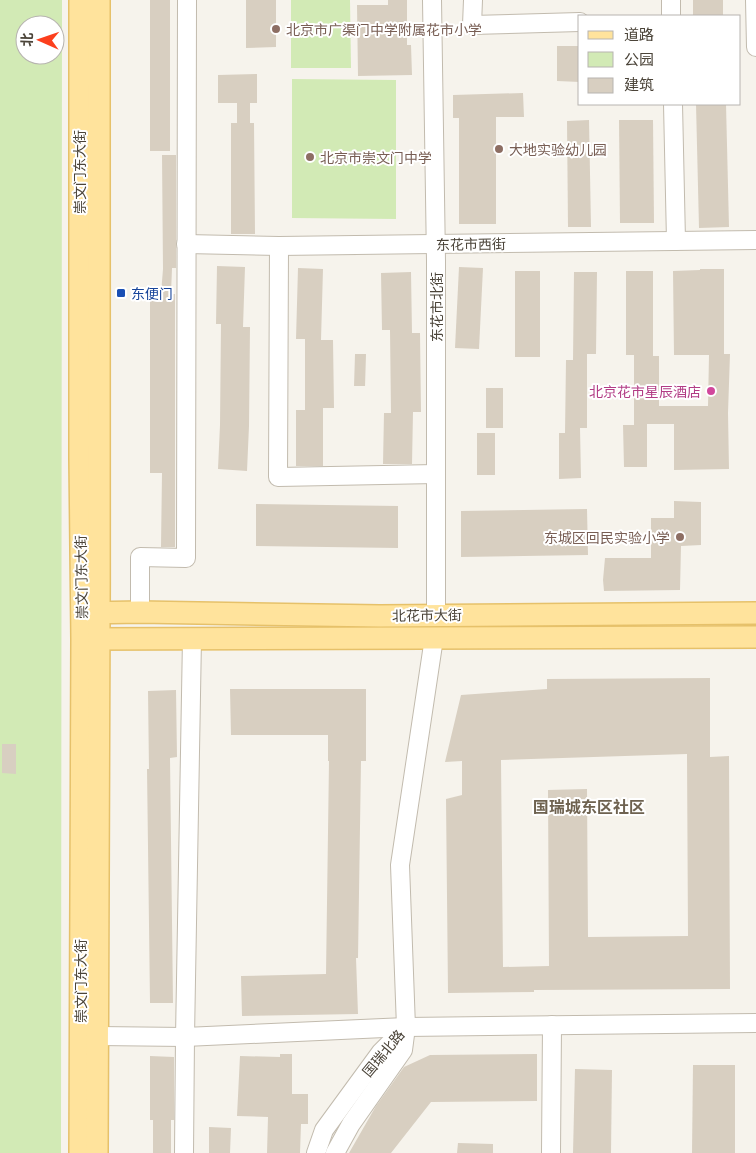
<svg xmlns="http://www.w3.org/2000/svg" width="756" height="1153" font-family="'Exo 2','Noto Sans SC',sans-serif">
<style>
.park{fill:#d2eab5;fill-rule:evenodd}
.building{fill:#d8cfc1;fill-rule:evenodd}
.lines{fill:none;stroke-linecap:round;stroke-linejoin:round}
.minor-casing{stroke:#c2bbae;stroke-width:20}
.major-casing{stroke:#e6c16a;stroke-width:24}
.minor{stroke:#fff;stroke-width:18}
.major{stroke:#ffe39c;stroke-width:21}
.education-dot{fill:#8d6e63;stroke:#fff;stroke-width:2}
.transit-dot{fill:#1a4fb4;stroke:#fff;stroke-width:2}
.hotel-dot{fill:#d1479c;stroke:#fff;stroke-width:2}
.labels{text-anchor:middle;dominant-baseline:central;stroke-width:4;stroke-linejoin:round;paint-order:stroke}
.education-label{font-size:14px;fill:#785e54;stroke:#fff;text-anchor:start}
.street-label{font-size:14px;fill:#4b4439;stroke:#fff}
.transit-label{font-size:14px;fill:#164399;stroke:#fff;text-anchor:start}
.hotel-label{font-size:14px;fill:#b23c85;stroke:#fff;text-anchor:end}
.quarter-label{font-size:16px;font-weight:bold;fill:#6e6250;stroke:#fff}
</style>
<rect width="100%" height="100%" fill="#f6f3ec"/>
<!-- park -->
<g class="park">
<path d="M0,0h62l-1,1153h-61zM25,25h30v30h-30z"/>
<path d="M291,0h59l1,68h-60z"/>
<path d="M292,79l104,1v139l-104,-1z"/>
</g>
<!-- building -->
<g class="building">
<rect x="150" y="0" width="20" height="151"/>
<path d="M246,0h30v47l-30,1z"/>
<path d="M388,0h19v45h4l1,30 -54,1 -1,-71h31z"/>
<rect x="693" y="0" width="30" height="16"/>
<path d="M557,46h23v36l-23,-1z"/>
<path d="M257,74v29h-7v20h4l1,111h-24v-111h6v-20h-19v-28z"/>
<path d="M523,93l1,24h-28v107h-37v-106h-6v-23z"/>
<path d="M696,104h30l3,123 -30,1z"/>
<path d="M589,120l2,107h-23l-1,-106z"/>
<path d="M619,120h34l1,103h-34z"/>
<path d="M162,155h14v113h-4l-1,26h4v253h-14l1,-74h-12v-179h11l2,-25z"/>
<path d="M217,266l28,1 -2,60h7l-1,99 -2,45 -29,-2 2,-44 1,-101h-5z"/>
<path d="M459,267l24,1 -4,81 -24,-1z"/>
<path d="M298,268l25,1 -2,71h12l1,68h-11v58h-27v-56h9v-71h-9z"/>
<path d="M700,269h24v85h6l-2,59 1,56 -55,1v-46h-27v43h-23l-1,-42h11v-70h-8v-84h27v85h6v50h49l1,-51h-35l-1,-84 27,-1z"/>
<rect x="515" y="271" width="25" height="86"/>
<path d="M411,272l1,61h8l1,79h-8l-1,52h-29l1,-51h7l-1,-83h-8l-1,-57z"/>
<path d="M574,272h23l-1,82h-9v74h-7l1,50 -22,1v-46h6l1,-73h7z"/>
<path d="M355,354h11l-1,32h-11z"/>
<rect x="486" y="388" width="17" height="40"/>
<rect x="477" y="433" width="18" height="42"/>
<path d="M674,501l27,1v43l-20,1 -1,44 -76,1 -1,-11 2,-22h46v-40h23z"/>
<path d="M256,504l142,2v42l-142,-2z"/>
<path d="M587,509l1,46 -127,2v-46z"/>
<path d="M710,678v79l19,-1 1,233 -196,1v2l-86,1 -2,-194 16,-4v-34l-17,1 16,-67 86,-6v-10zM687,754l1,182 -100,1 -1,-148 -39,1 1,176 -46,1 -2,-207z"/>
<path d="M230,689h136v72h-5l-3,197h-2l2,56 -116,2 -1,-40 85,-2 3,-213h-1v-26h-97z"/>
<path d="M176,690l1,67 -7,1 3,245h-23l-3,-234h2l-1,-78z"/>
<path d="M2,744h14v30l-14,-1z"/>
<path d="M280,1054h12v40h16v30h-7l-1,29h-33l1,-36 -31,-1 3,-60 40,1z"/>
<path d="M537,1054v47l-106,1 -40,51h-42l27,-47 28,-39 26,-12z"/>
<path d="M150,1056l24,1v63h-3v33h-18v-33h-3z"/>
<path d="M693,1065h42v88h-43z"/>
<path d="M575,1069l37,1 -1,83h-38z"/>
<path d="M209,1127l22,1 -1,25h-21z"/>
<path d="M458,1143l35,1v9h-36z"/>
</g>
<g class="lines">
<!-- minor casing -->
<g class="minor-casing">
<g id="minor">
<path d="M432,0l4,261v354"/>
<path d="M473,0l-1,25 108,-3"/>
<path d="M671,0v16"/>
<path d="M755,0l1,47"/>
<path d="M673,104l3,137"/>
<path d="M186,244l93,2 477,-6"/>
<path d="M279,246l-1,231 158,-3"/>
<path d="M140,612v-55l46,1 1,-558"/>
<path d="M98,1036l87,1 221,-10 350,-4"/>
<path d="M184,1153l1,-116 7,-399"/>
<path d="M316,1153l8,-23 57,-78 25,-25"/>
<path d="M335,1153l16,-29 52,-74 3,-23 -6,-162 34,-227"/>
<path d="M551,1153l1,-128"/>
</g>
</g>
<!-- major casing -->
<g class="major-casing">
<g id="major">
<path d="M84,613l56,-1 240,4 376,-3"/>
<path d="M84,639l672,-2"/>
<path d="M80,1153l2,-514 -2,-181v-458"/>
<path d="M97,1153c1,-384 4,-769 2,-1153"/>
</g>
</g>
<!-- minor -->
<use href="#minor" class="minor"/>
<!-- major -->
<use href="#major" class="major"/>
</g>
<!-- markers -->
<g class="education-dot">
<circle cx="276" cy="29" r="5"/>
<circle cx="499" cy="149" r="5"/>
<circle cx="310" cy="157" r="5"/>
<circle cx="680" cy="537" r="5"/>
</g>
<rect class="transit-dot" x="116" y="288" width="10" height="10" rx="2.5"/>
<circle class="hotel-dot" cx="711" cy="391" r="5"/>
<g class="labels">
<!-- education labels -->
<g class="education-label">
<text x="286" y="29">北京市广渠门中学附属花市小学</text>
<text x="509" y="149">大地实验幼儿园</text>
<text x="320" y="157">北京市崇文门中学</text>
<text x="670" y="537" text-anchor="end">东城区回民实验小学</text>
</g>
<!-- street labels -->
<g class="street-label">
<text transform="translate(79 172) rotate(-90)">崇文门东大街</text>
<text transform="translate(471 244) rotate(-1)">东花市西街</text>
<text transform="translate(436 307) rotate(-90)">东花市北街</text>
<text transform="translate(81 577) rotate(-91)">崇文门东大街</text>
<text transform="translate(427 615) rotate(-1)">北花市大街</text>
<text transform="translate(80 981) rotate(-90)">崇文门东大街</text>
<text transform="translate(383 1053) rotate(-50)">国瑞北路</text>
</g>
<!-- transit labels -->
<g class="transit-label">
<text x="131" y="293">东便门</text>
</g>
<!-- hotel labels -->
<g class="hotel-label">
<text x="701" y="391">北京花市星辰酒店</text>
</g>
<!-- quarter labels -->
<g class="quarter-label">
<text x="589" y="806">国瑞城东区社区</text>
</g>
</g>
<!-- legend -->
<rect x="578" y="15" width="162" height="90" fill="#ffffff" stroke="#b7b4b0"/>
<rect x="588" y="31" width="25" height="8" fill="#ffe39c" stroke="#b7b4b0"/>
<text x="624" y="40" font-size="15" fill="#4b4439">道路</text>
<rect x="588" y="52" width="25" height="15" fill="#d2eab5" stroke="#b7b4b0"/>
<text x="624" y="65" font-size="15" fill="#4b4439">公园</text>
<rect x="588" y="78" width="25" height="15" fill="#d8cfc1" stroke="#b7b4b0"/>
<text x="624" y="90" font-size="15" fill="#4b4439">建筑</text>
<!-- north arrow -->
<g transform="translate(40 40) rotate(272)"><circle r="24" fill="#ffffff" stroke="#b7b4b0"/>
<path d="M0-4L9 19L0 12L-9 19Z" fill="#fc3f1d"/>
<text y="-8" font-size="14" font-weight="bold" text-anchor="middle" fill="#4b4439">北</text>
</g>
</svg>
